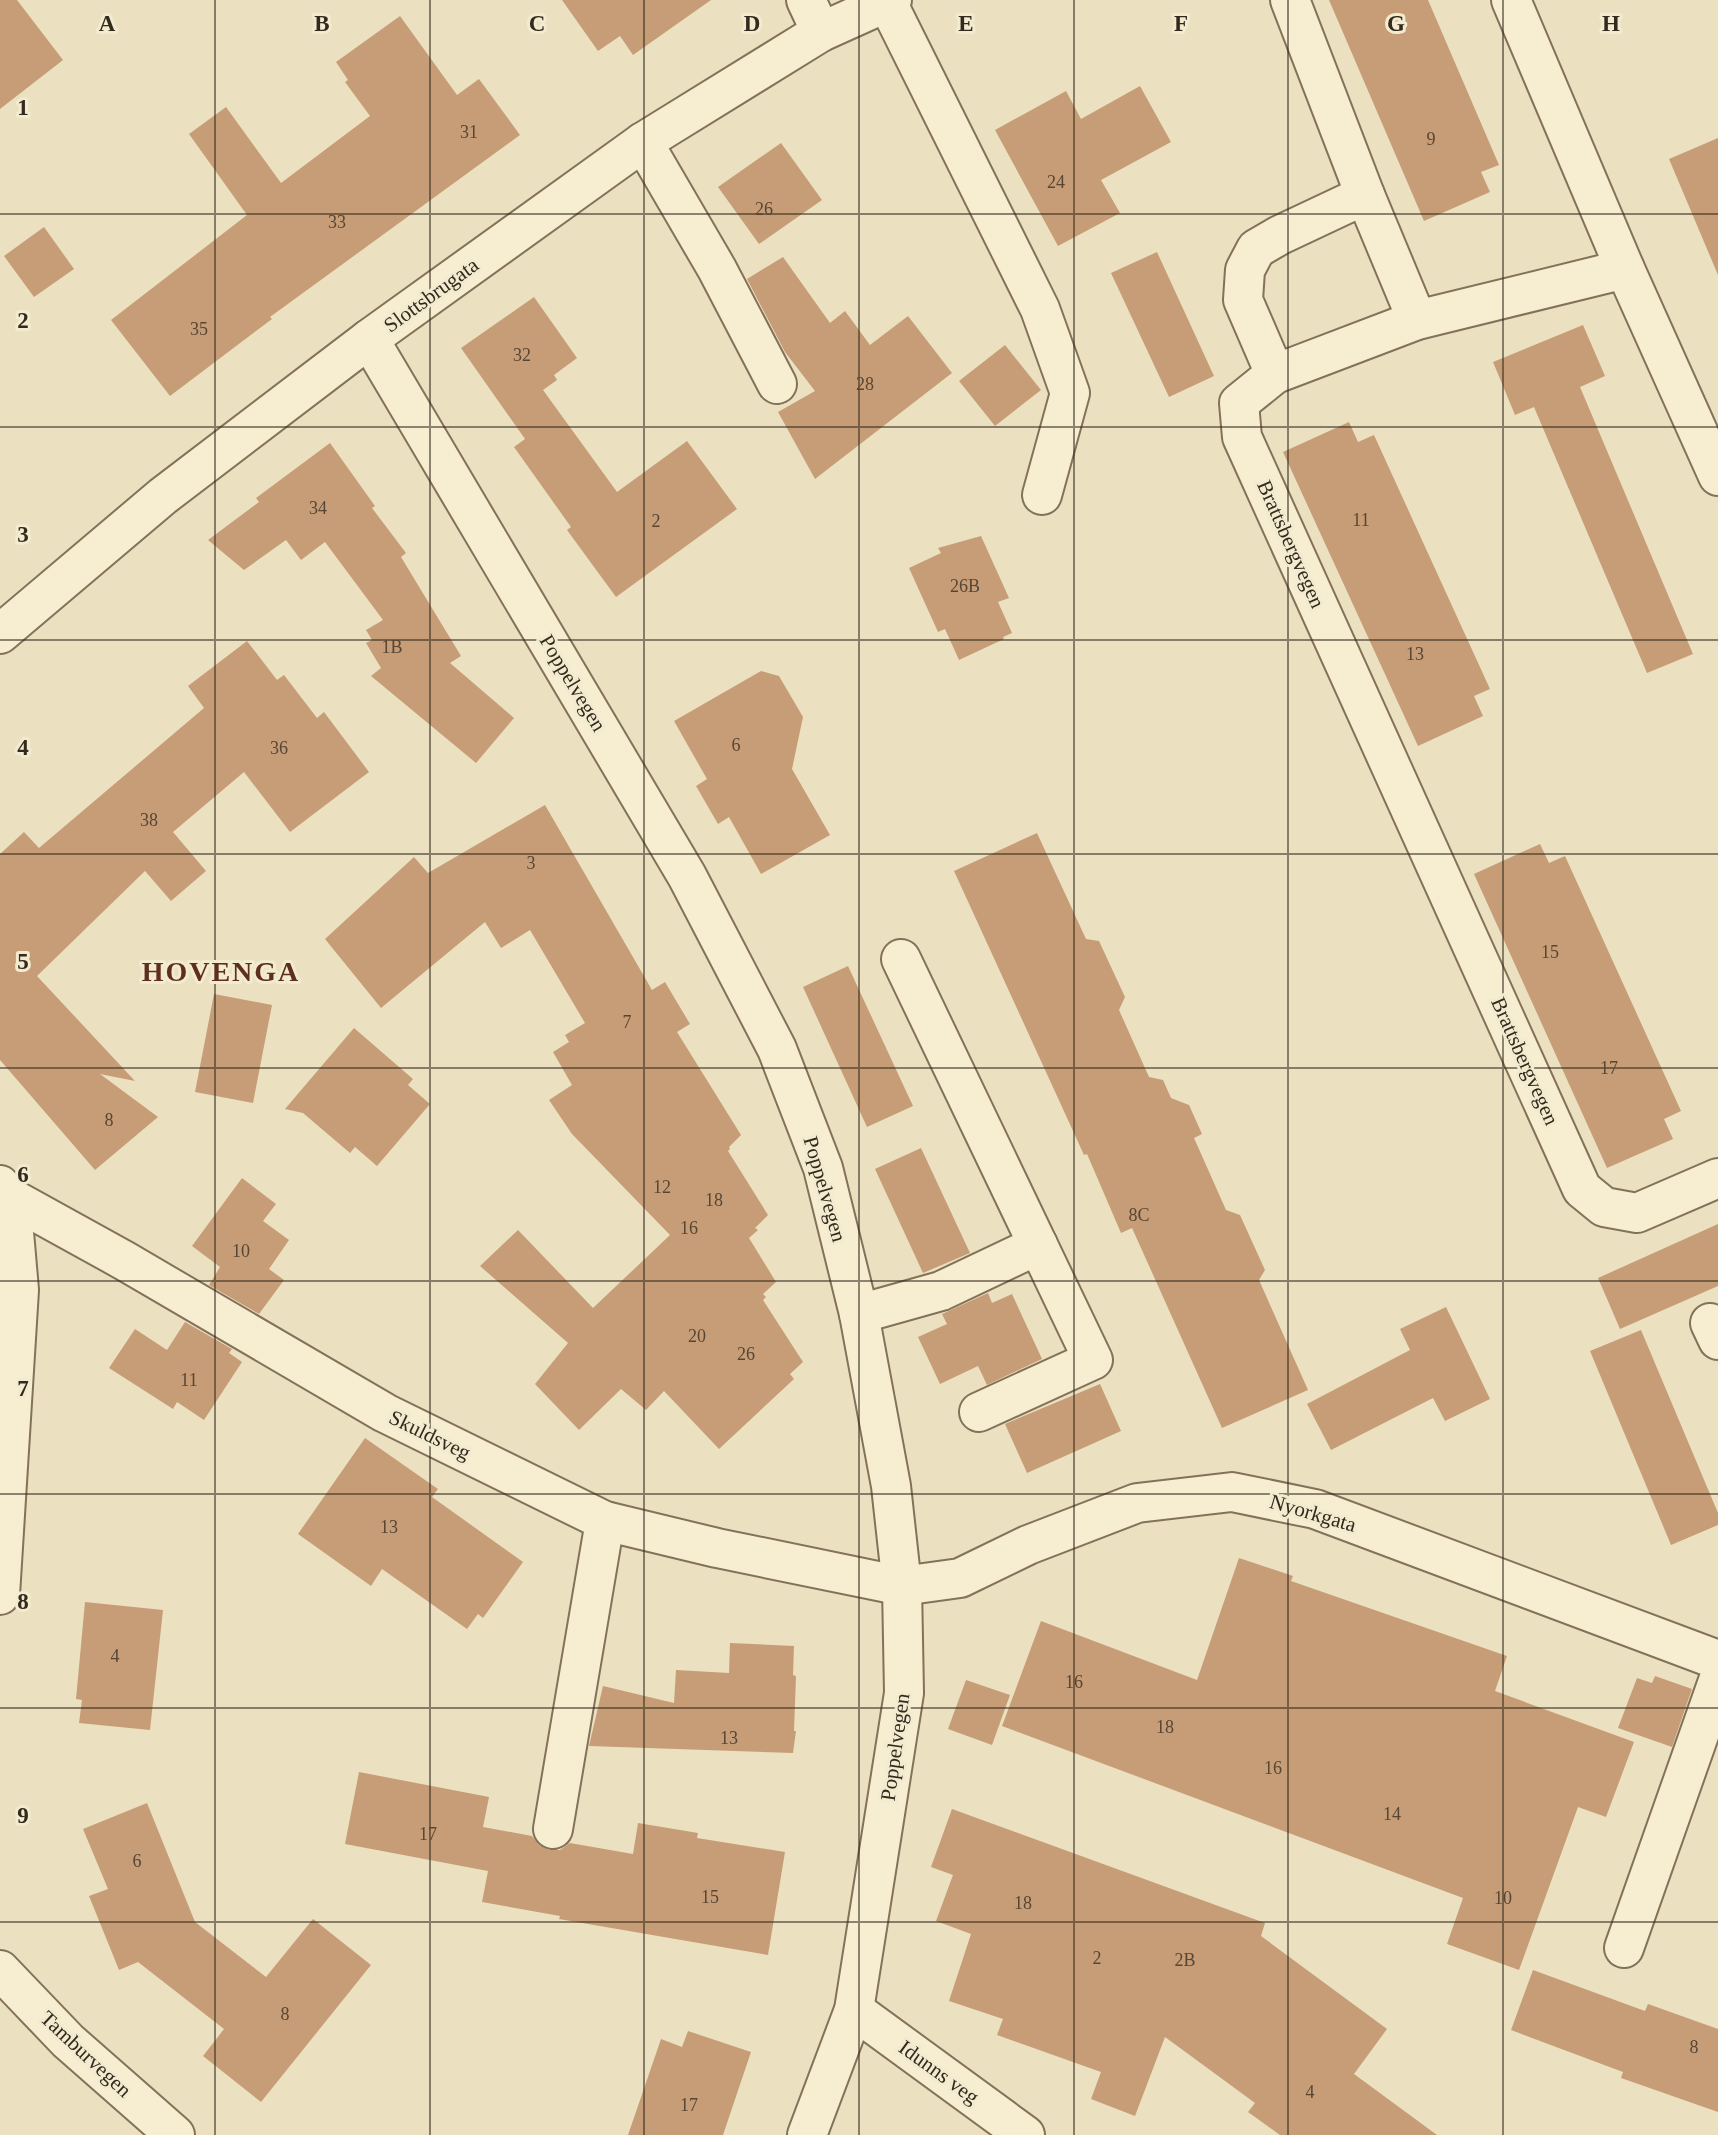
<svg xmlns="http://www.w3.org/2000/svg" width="1718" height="2135" font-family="Georgia,serif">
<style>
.building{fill:#c79d77}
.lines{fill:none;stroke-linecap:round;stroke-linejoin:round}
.minor-casing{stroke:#837259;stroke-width:42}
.minor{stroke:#f7eed2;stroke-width:38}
.grid{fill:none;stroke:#33291d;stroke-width:2;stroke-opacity:0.55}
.labels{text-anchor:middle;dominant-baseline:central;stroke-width:6;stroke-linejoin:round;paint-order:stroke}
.number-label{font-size:18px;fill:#584634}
.street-label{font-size:21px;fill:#33291d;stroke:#f3ebcf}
.district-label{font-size:28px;font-weight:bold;letter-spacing:2px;fill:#5e2f1e;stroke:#f3ebcf}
.grid-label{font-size:23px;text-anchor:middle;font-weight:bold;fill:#33291d;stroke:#f3ebcf;stroke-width:6;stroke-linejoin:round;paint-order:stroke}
</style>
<rect width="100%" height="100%" fill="#ebe1c0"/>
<!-- building -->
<g class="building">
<path d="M0,0h17l46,60 -63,49z"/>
<path d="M562,0h149l-78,55 -13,-19 -22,15z"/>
<path d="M1329,0h99l71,165 -18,7 9,20 -66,29z"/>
<path d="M400,16l57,79 22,-16 41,56 -250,182 2,2 -102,77 -59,-76 136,-105 -58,-81 37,-27 55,76 89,-67 -25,-34 3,-2 -12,-18z"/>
<path d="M1140,86l31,56 -70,38 19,33 -62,33 -63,-116 71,-39 15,28z"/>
<path d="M1718,138v137l-49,-116z"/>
<path d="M781,143l41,57 -63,44 -41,-57z"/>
<path d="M44,227l30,42 -40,28 -30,-41z"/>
<path d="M1157,252l57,124 -45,21 -58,-124z"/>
<path d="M783,257l47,66 15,-12 25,34 38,-29 44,57 -137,106 -37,-67 37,-21 -30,-39 -38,-73z"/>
<path d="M534,297l43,61 -23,17 3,5 -14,10 74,102 70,-51 50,68 -121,88 -49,-67 4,-3 -57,-80 11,-8 -64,-91z"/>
<path d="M1583,325l22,51 -25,11 113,267 -46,19 -113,-266 -19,8 -22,-53z"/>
<path d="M1005,345l36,45 -46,36 -36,-45z"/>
<path d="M1349,422l9,20 16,-7 116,254 -16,7 9,20 -65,30 -135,-294z"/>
<path d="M330,443l45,63 -3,2 34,45 -5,4 60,99 -11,7 64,55 -38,45 -105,-87 10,-8 -15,-25 6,-3 -6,-10 17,-10 -58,-78 -24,18 -15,-20 -42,30 -36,-30 51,-38 -3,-4z"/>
<path d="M981,536l28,62 -11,4 14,31 -9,4 1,2 -45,21 -14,-31 -7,3 -29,-64 32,-15 -3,-5z"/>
<path d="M247,641l30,39 7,-5 33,43 7,-6 45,60 -79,60 -46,-60 -71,60 33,39 -35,30 -26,-30 -108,105 98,105 -35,-7 58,43 -63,53 -95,-110v-206l24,-22 15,16 165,-140 -16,-22z"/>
<path d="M761,671l18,5 24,41 -11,52 38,66 -69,39 -32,-57 -11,7 -22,-38 11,-7 -33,-58z"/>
<path d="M545,805l107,185 13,-8 25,42 -13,8 64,103 -12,12 1,2 -2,2 40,64 -13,13 3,2 -9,8 27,44 -13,12 3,3 -3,3 40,62 -13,12 4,5 -75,70 -55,-58 -18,19 -25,-21 -42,41 -44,-46 33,-41 -88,-77 38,-36 75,78 77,-73 -98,-101 -23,-34 23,-15 -19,-33 16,-10 -4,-7 20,-12 -55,-93 -29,18 -16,-26 -104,86 -56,-69 89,-82 14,16z"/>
<path d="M1037,833l49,106 13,2 26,56 -6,13 30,67 14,3 8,18 18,7 13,29 -8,4 32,72 14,5 25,55 -6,10 49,110 -86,38 -90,-200 -11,5 -34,-79 -3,1 -130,-284z"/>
<path d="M1540,844l9,19 16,-7 116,255 -17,8 9,20 -66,29 -133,-294z"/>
<path d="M848,966l65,140 -46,21 -64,-140z"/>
<path d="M214,994l58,11 -19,98 -58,-11z"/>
<path d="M354,1028l59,51 -5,6 22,19 -53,62 -22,-19 -5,6 -47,-40 -18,-4z"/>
<path d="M921,1148l49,105 -47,20 -48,-104z"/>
<path d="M242,1178l34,26 -13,17 26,19 -20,29 15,11 -25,34 -50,-29 11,-18 -28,-21z"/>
<path d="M1718,1224v62l-98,43 -22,-51z"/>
<path d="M988,1293l4,10 20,-9 30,65 -55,26 -9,-19 -38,18 -22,-47 29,-13 -5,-10z"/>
<path d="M1446,1307l44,92 -45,22 -12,-23 -102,52 -24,-46 103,-54 -10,-21z"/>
<path d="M185,1322l47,27 -3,4 13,9 -38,58 -27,-18 -4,7 -64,-41 26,-39 32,21z"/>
<path d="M1641,1330l77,183v12l-47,20 -81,-194z"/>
<path d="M1100,1384l21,47 -94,42 -22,-49z"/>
<path d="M365,1438l73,51 -6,8 91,65 -40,56 -5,-4 -11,15 -85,-60 -11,17 -73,-52z"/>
<path d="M1239,1558l54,18 -2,5 216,75 -12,35 139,51 -28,75 -28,-10 -59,163 -72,-26 16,-46 -461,-172 39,-105 156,59z"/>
<path d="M85,1602l78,8 -13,120 -71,-7 3,-23 -6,-1z"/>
<path d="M730,1643l64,3 -1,29 3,1 -2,55h2l-3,22 -204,-7 14,-60 71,17 2,-33 53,3z"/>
<path d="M1655,1676l37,13 -20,58 -54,-19 19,-50 15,5z"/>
<path d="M966,1680l44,15 -18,50 -44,-16z"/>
<path d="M359,1772l130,25 -6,30 49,9 7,9 10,5h11l10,-7 63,11 5,-31 60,10 -1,5 88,14 -17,103 -209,-36 1,-3 -78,-14 6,-31 -143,-27z"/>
<path d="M147,1803l48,119 71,55 47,-58 58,46 -110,137 -58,-46 21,-27 -86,-67 -19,8 -30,-74 19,-7 -25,-60z"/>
<path d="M952,1809l313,114 -4,13 126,93 -33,45 83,61h-157l-32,-23 7,-9 -90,-66 -30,79 -44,-17 10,-27 -104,-37 6,-16 -54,-18 22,-67 -35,-13 17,-46 -22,-8z"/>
<path d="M1533,1970l112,41 3,-7 70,25v83l-97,-34 2,-6 -112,-42z"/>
<path d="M688,2031l63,21 -28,83h-95l33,-96 21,8z"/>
</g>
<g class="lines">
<!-- minor casing -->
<g class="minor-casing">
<g id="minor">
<path d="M806,0l15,32"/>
<path d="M1290,0l75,195 52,125"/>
<path d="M1511,0l114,269 93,207"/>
<path d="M887,2l153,307 30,84 -28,102"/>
<path d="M643,142l74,127 60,115"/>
<path d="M1625,269l-208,51 -142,54 -36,29 3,34 340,752 22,18 33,6 81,-35"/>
<path d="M369,339l318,537 90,173 46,119 36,146 32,172 11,100 2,107 -50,317 -47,125"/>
<path d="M1275,374l-32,-74 2,-30 11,-21 24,-14 85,-40"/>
<path d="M0,634l163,-138 206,-157 274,-197 178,-110 71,-32"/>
<path d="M901,959l192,401 -114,52"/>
<path d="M0,1185l11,13 114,63 260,152 220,108 112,27 185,38 58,-8 68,-33 109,-42 95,-11 83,17 403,151"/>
<path d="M859,1314l82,-23 97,-46"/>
<path d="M1710,1323l8,17"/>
<path d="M0,1595l19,-305 -8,-92"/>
<path d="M553,1829l52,-308"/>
<path d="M1624,1948l94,-267"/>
<path d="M0,1970l68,71 107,94"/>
<path d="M854,2010l171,125"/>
</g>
</g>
<!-- minor -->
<use href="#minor" class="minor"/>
</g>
<!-- grid -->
<path class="grid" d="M215,0v2135M430,0v2135M644,0v2135M859,0v2135M1074,0v2135M1288,0v2135M1503,0v2135M0,214h1718M0,427h1718M0,640h1718M0,854h1718M0,1068h1718M0,1281h1718M0,1494h1718M0,1708h1718M0,1922h1718"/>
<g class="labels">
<!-- number labels -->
<g class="number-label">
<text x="469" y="132">31</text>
<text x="1431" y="139">9</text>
<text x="1056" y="182">24</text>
<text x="764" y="209">26</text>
<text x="337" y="222">33</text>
<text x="199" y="329">35</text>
<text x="522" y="355">32</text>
<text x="865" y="384">28</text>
<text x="318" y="508">34</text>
<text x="1361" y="520">11</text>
<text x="656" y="521">2</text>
<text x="965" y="586">26B</text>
<text x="392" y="647">1B</text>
<text x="1415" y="654">13</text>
<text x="736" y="745">6</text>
<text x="279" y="748">36</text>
<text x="149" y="820">38</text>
<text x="531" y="863">3</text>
<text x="1550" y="952">15</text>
<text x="627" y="1022">7</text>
<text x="1609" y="1068">17</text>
<text x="109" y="1120">8</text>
<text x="662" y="1187">12</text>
<text x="714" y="1200">18</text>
<text x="1139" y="1215">8C</text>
<text x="689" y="1228">16</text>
<text x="241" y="1251">10</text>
<text x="697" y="1336">20</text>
<text x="746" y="1354">26</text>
<text x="189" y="1380">11</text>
<text x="389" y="1527">13</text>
<text x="115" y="1656">4</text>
<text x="1074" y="1682">16</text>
<text x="1165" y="1727">18</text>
<text x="729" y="1738">13</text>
<text x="1273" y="1768">16</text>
<text x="1392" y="1814">14</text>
<text x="428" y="1834">17</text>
<text x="137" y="1861">6</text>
<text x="710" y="1897">15</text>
<text x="1503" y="1898">10</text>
<text x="1023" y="1903">18</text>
<text x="1097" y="1958">2</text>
<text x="1185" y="1960">2B</text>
<text x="285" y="2014">8</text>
<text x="1694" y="2047">8</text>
<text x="1310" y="2092">4</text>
<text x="689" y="2105">17</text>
</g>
<!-- street labels -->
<g class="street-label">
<text transform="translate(431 295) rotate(-36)">Slottsbrugata</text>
<text transform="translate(1291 544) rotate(66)">Brattsbergvegen</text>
<text transform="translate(573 683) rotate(59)">Poppelvegen</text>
<text transform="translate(1525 1061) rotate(66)">Brattsbergvegen</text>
<text transform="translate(825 1189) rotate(74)">Poppelvegen</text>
<text transform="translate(430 1435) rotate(26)">Skuldsveg</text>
<text transform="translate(1313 1513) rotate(16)">Nyorkgata</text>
<text transform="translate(895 1747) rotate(-82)">Poppelvegen</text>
<text transform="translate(86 2054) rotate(43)">Tamburvegen</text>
<text transform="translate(939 2072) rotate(36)">Idunns veg</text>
</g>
<!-- district labels -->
<g class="district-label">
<text x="221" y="971">HOVENGA</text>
</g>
</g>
<g class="grid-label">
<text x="107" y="31">A</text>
<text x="322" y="31">B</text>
<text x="537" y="31">C</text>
<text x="752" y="31">D</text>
<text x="966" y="31">E</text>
<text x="1181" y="31">F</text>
<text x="1396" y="31">G</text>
<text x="1611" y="31">H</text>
<text x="23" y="115">1</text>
<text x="23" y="328">2</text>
<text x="23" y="542">3</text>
<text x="23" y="755">4</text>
<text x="23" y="969">5</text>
<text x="23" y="1182">6</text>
<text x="23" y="1396">7</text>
<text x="23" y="1609">8</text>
<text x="23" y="1823">9</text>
</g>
</svg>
